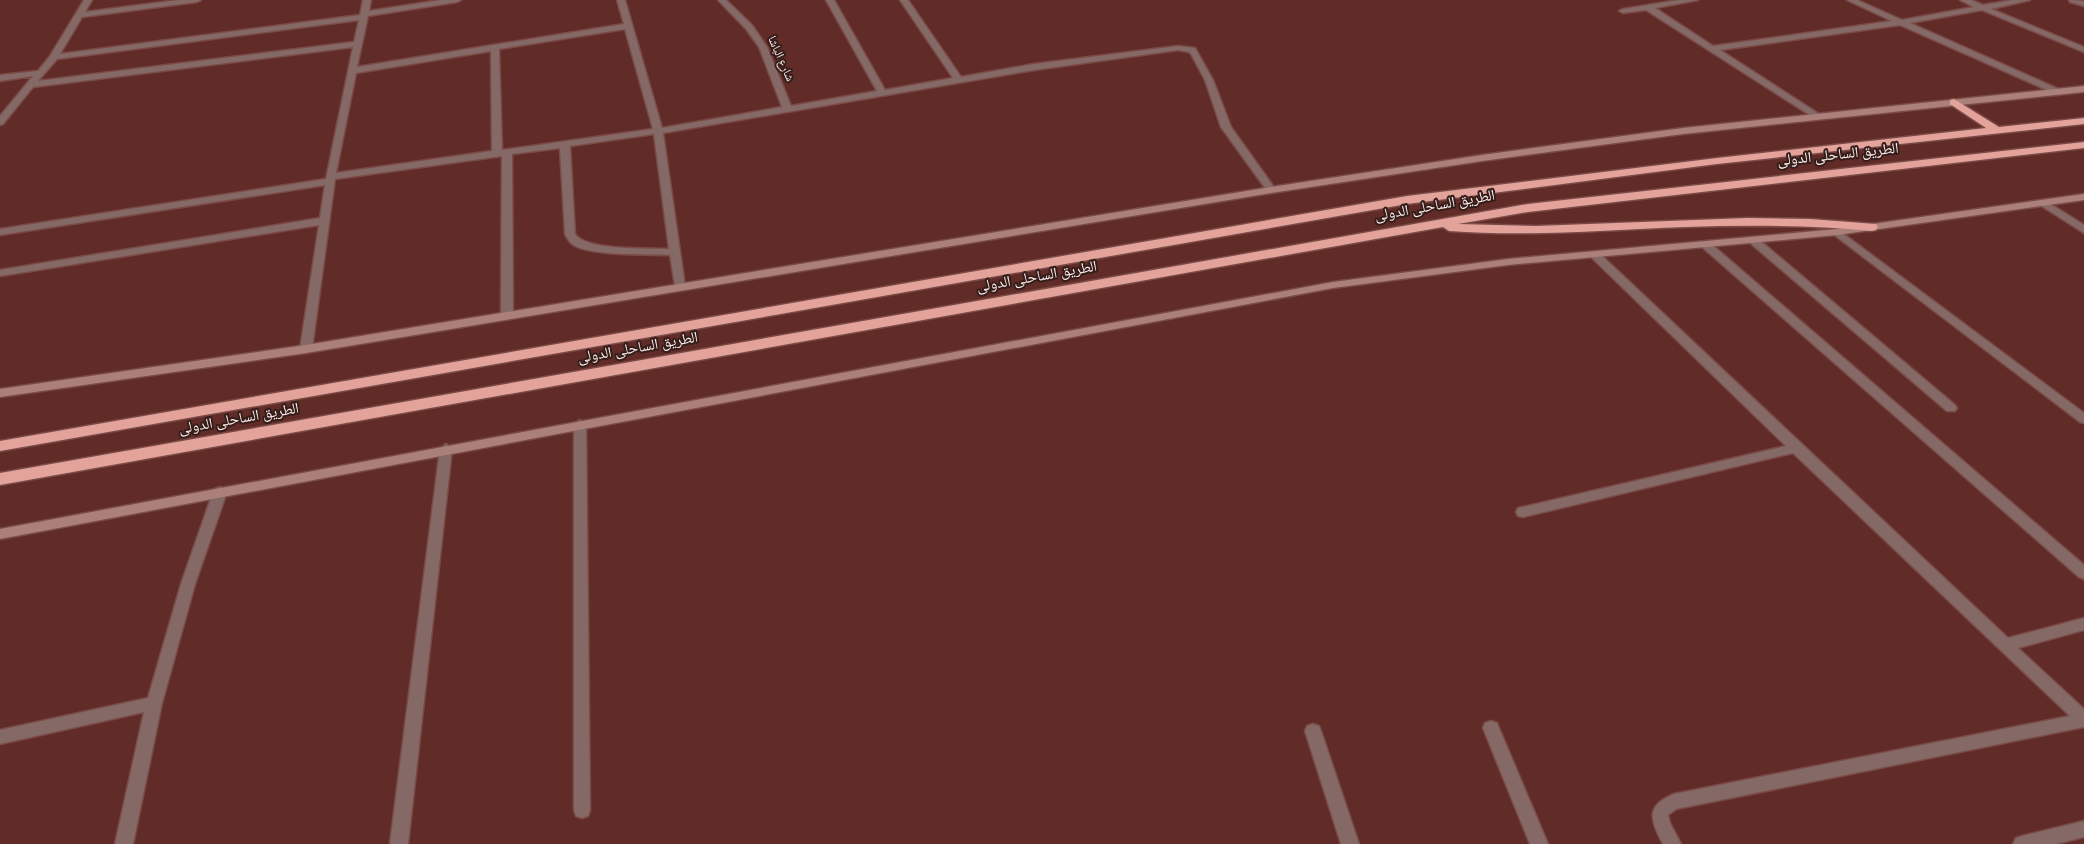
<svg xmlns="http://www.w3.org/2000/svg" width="2084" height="844" font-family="Georgia,'Noto Naskh Arabic',serif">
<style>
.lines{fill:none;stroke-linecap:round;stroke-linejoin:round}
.street-casing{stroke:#7a4a47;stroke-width:3}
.secondary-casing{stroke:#7a4a47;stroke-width:3}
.highway-casing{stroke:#7a4a47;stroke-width:3}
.street{fill:#846966;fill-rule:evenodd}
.secondary{fill:#ab807b;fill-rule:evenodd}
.highway{fill:#e3a29a;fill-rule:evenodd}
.labels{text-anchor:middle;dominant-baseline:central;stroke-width:4;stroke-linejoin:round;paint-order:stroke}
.far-street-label{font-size:12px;fill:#fdeeed;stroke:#351d1a}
.street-label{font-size:15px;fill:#fdeeed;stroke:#351d1a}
</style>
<rect width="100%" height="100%" fill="#612b27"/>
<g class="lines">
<!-- street casing -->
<g class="street-casing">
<g id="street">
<path d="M84,0h8l-7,12 94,-12h22l-4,2 -115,15 -22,37 300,-39 3,-15h8l-2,11 72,-11h20l-4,2 -89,14 -11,51 267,-43 -7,-24h8l37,128 120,-21 -23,-60 -13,-18 -28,-29h8l26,25 15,22 24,59 86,-15 -51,-91h8l51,90 68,-12 -53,-78h8l53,77 73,-13 144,-18 17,2 18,32 18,47 45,63 -5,3 -3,-1 -47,-65 -16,-47 -14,-26 -2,-2 -11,-2 -144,20 -371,63 22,153 -5,3 -5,-3 -5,-31c-24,-1 -75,1 -95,-9 -5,-3 -8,-7 -10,-12l-5,-86 -48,6 1,161 -6,4 -6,-4 1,-159 -167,23 -23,170 -6,4 -6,-4 19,-124 -319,51v-6l320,-52 5,-33 -325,50v-6l326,-50 27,-132 -320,40 -30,37 -3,1v-9l33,-40 -33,5v-6l38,-4 12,-15zM359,20l-5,22 -316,39 19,-22zM625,29l28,100 -151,21 -3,-101zM491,51l1,100 -156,22 20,-100zM654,134l15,115c-20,-1 -83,2 -94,-15l-5,-88z"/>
<path d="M1679,0h19l-43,8 58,38 179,-25 -45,-21h10l45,20 72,-13 -14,-7h11l12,5 30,-5h17l-39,9 93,38v5l-102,-42 -72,13 151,67v4l-3,1 -158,-70 -180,25 99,64v4l-3,1 -170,-109 -23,3 -4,-2 4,-2z"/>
<path d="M2069,0l15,1v5l-14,-4z"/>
<path d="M2044,200l40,25v8l-44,-28v-4z"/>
<path d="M1837,229l247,184v10l-4,-1 -247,-188v-4z"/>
<path d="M1753,237l4,1 198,167 2,3 -2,3h-8l-198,-169v-4z"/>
<path d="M1706,242l4,1 374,322v14l-5,-2 -377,-330v-4z"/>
<path d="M1595,252l4,1 409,385 76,-20v12l-66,18 66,61v18l-408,82 -8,6 2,8 11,21h-18c-13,-24 -18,-38 11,-50l396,-78 -277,-263 -270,64 -5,-1 -2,-4 2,-4 5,-1 263,-61 -195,-189 -1,-2z"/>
<path d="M580,420l6,4 4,386 -2,6 -6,2 -6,-2 -2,-6v-386z"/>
<path d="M446,444l6,5 -44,395h-18l50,-395z"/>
<path d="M220,487l5,2 2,3 -32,92 -33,119 -29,141h-18l29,-132 -144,32v-14l148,-32 33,-114 32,-92 2,-3z"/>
<path d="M1491,721l6,2 2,5 49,116h-18l-47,-116 2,-5z"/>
<path d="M1313,724l6,2 2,5 38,113h-18l-36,-113 2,-5z"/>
<path d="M2084,821v16l-28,7h-43l3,-6 6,-2z"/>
</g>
</g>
<!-- secondary casing -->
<g class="secondary-casing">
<g id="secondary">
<path d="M2084,86v6l-401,42 -201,27 -211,32 -965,160 -306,44v-8l306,-44 965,-158 211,-32 201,-27z"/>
<path d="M2084,194v6l-247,35 -329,30 -175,23 -1333,251v-10l1333,-247 175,-23 329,-30z"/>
</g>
</g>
<!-- highway casing -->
<g class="highway-casing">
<g id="highway">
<path d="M1954,99l45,28 85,-9v6l-367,40 -310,40 -1407,247v-10l1407,-245 310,-38 269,-30 -36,-24v-4z"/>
<path d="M2084,142v6l-556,64 -70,12 78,2 212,-8 62,1 66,5 2,3 -2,3 -4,1c-62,-6 -124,-6 -187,-4 -78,3 -157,10 -236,4l-6,-4 -1443,258v-12l1528,-269z"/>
</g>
</g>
<!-- street -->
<use href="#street" class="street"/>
<!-- secondary -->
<use href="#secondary" class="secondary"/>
<!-- highway -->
<use href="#highway" class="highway"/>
</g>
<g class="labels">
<!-- far-street labels -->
<g class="far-street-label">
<text transform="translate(780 59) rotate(66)">شارع الباشا</text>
</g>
<!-- street labels -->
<g class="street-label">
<text transform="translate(1838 156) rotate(-6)">الطريق الساحلى الدولى</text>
<text transform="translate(1435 207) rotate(-10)">الطريق الساحلى الدولى</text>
<text transform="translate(1037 278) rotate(-10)">الطريق الساحلى الدولى</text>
<text transform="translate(638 349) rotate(-10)">الطريق الساحلى الدولى</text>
<text transform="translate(239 420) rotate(-10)">الطريق الساحلى الدولى</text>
</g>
</g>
</svg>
